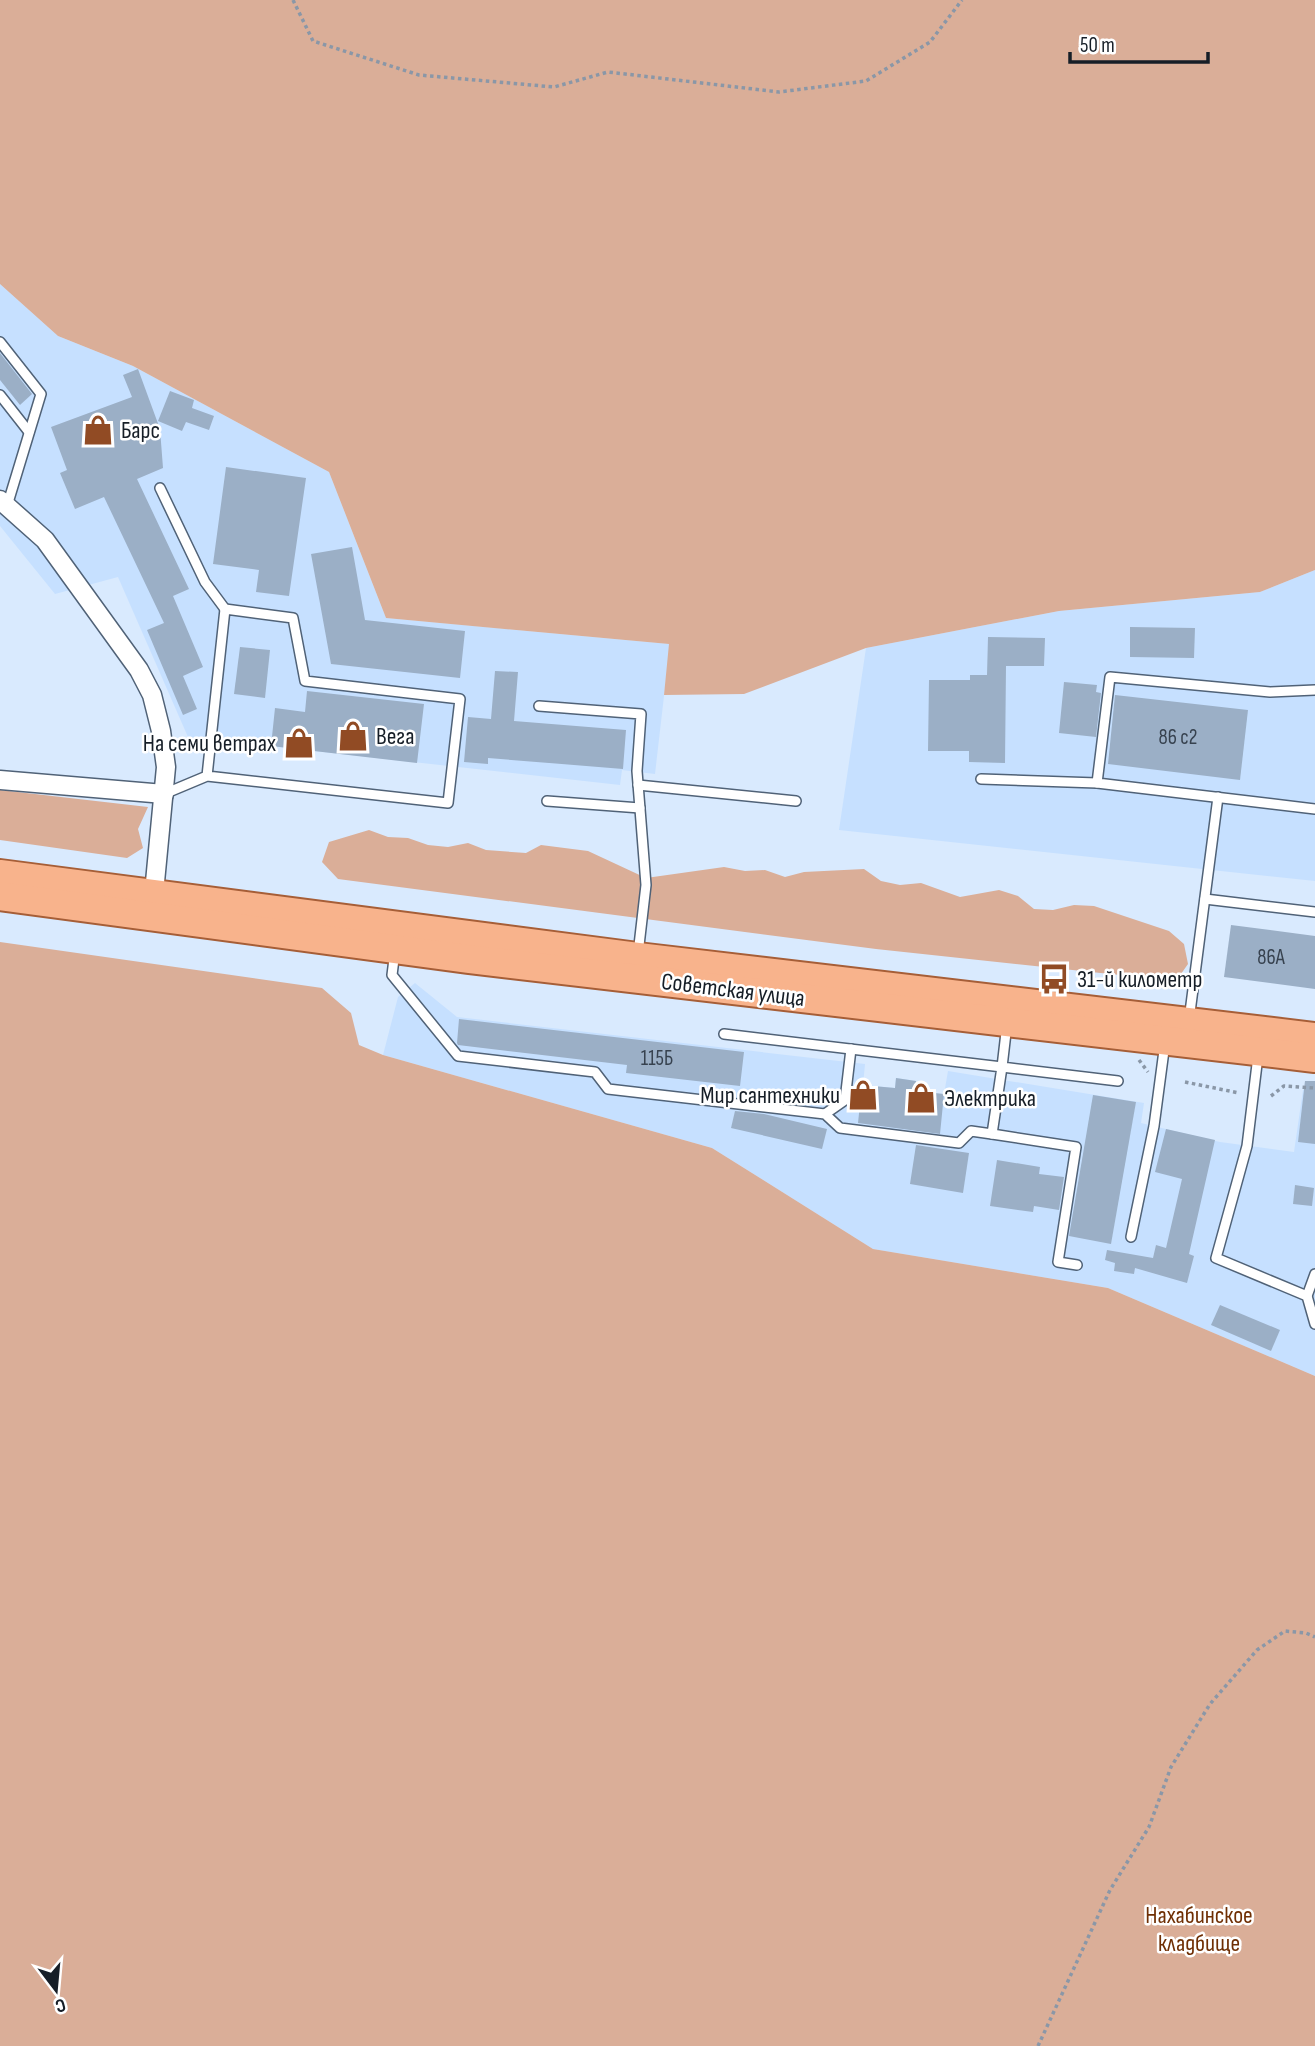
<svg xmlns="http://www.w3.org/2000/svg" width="1315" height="2046" font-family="'Sofia Sans Condensed',sans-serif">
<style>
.built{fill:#c6e0ff}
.green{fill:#daae98}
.building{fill:#9bafc6}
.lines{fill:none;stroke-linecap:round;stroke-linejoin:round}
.lane-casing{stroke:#506277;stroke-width:12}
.street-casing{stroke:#506277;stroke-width:21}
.primary-casing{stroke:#a65e37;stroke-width:32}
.path{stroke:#8a97a7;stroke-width:3.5;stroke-dasharray:3.5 3.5;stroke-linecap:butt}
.lane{stroke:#fff;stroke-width:9}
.street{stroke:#fff;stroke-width:18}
.primary{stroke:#f8b38c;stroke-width:28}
.labels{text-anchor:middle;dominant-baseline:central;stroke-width:5;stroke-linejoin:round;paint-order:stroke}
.number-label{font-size:21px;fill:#37424f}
.poi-label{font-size:24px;fill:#161e27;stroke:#fff;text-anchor:start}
.street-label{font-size:24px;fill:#161e27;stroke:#fff}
.park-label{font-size:24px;fill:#6f2f04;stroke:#fff}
</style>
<rect width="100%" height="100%" fill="#d9eafe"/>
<!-- built -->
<g class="built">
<path d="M0,284l58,52 75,30 196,106 57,146 284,26 -15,130 -33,-4 -2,15 -432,-48 -70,-160 -63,17 -55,-68z"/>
<path d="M1315,570v311l-476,-51 27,-182 193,-37 201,-19z"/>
<path d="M415,983l42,34 408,47 -2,21 32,3 1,-10 20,3 -1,10 29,3 4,-23 196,32 -3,20 79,19 74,10 9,-62 12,1v285l-207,-88 -235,-39 -161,-101 -329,-93 15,-58z"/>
</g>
<!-- green -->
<g class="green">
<path d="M0,0h1315v570l-55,22 -201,19 -193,37 -122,46 -80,1 5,-51 -283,-26 -57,-146 -196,-106 -75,-30 -58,-52z"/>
<path d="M0,790l148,17 -10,22 5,19 -16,10 -127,-18z"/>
<path d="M369,830l19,7 20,1 20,7 20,2 20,-4 18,7 40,3 15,-8 47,6 58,27 78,-11 21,4 20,-1 20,7 19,-5 60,-3 17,12 19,4 21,-2 39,14 39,-7 19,6 16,13 19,1 21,-5 20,1 75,25 15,13 4,20 -12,17 -300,-32 -538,-70 -16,-17 7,-20z"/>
<path d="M0,942l322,46 29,25 8,32 24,10 329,93 161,101 235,39 207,88v670h-1315z"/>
</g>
<!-- building -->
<g class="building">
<path d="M0,353l32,41 -12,11 -20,-25z"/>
<path d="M138,369l22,60 3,39 -26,11 52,110 -16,7 30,71 -20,9 14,33 -14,6 -36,-85 17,-7 -60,-126 -29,12 -15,-36 7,-3 -16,-43 81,-30 -9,-22z"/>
<path d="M170,391l24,9 -2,8 22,8 -5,14 -23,-8 -4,9 -24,-10z"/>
<path d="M226,467l80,11 -17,118 -33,-4 3,-22 -46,-6z"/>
<path d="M352,547l13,73 100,11 -5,47 -129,-14 -20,-110z"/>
<path d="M1130,627l65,1 -1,30 -64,-1z"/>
<path d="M988,637l57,1 -1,28h-38l-1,97 -36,-1v-11h-41l1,-71h41v-5h17z"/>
<path d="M240,647l30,3 -5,48 -31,-4z"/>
<path d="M495,671l23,1 -4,49 112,9 -3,39 -135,-11v6l-24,-2 4,-45 23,2z"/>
<path d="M1064,682l33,3 -1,7 5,1 -5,44 -37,-4z"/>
<path d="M307,691l117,13 -7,59 -146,-17 4,-38 30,4z"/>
<path d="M1115,695l133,15 -8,70 -132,-16z"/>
<path d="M1231,925l84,11v53l-91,-12z"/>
<path d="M459,1019l285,33 -4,34 -114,-13 1,-8 -169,-20 -1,-2z"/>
<path d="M896,1078l20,3 -1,10 29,3 -4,40 -82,-11 4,-38 33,3z"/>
<path d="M1305,1081h10v63l-17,-2z"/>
<path d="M1093,1095l43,7 -25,142 -42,-8z"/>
<path d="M735,1111l29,3 63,15 -5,20 -91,-21z"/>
<path d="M1166,1129l49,11 -26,114 5,2 -7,27 -52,-15 -1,6 -20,-3 1,-8 -10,-3 2,-10 46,8 3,-13 10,3 16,-69 -27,-7z"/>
<path d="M916,1145l53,8 -6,40 -53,-9z"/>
<path d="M997,1160l43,7 -1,7 25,3 -5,33 -25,-4 -1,6 -43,-6z"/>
<path d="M1295,1185l19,3 -2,18 -19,-2z"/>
<path d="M1220,1305l60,25 -9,21 -60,-26z"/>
</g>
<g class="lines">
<!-- lane casing -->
<g class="lane-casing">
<g id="lane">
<path d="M0,342l41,52 -34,112"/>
<path d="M0,395l29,37"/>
<path d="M160,488l45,94 20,27"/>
<path d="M1315,690l-45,2 -160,-15 -13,106 218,26"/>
<path d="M539,706l102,8 -4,57 9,114 -8,69"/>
<path d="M981,779l116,4"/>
<path d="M638,785l158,16"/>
<path d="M164,794l43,-18 241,27 12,-104 -155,-18 -12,-63 -68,-9 -18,167"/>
<path d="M547,801l93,7"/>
<path d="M1205,899l110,13"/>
<path d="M395,951l-3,24 66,81 137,16 13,17 217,25 15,14 119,15 12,-12 21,3 10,-67 -278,-33"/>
<path d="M1189,1020l29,-223"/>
<path d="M1007,1024l-5,43 116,14"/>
<path d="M1258,1056l-11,90 -31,112 91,38 8,28"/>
<path d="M825,1114l20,-14 6,-51"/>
<path d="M992,1134l84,13 -18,115 19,3"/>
<path d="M1131,1237l23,-111 11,-83"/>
<path d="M1307,1296l8,-22"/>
</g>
</g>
<!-- street casing -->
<g class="street-casing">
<g id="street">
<path d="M0,500l45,40 94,130 13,25 9,36 5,36 -13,136"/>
<path d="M0,780l164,14"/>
</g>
</g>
<!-- primary casing -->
<g class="primary-casing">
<g id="primary">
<path d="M0,874l638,83 677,80"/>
<path d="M0,896l468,63 847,99"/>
</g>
</g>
<!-- path -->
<g class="path">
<path d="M293,0l20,41 106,34 135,12 54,-15 171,20 87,-11 64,-39 32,-42"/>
<path d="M1139,1060l9,12"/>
<path d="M1185,1082l54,11"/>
<path d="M1271,1096l13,-10 31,2"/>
<path d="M1038,2046l72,-156 39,-63 22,-60 39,-63 47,-54 28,-19 21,2 9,4"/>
</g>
<!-- lane -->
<use href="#lane" class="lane"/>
<!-- street -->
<use href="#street" class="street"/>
<!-- primary -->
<use href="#primary" class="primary"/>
</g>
<!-- icons -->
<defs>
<g id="shop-bare" transform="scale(2.415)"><path d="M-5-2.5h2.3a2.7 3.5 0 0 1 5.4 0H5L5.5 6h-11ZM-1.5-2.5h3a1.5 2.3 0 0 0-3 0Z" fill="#914b24" stroke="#fff" stroke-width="2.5" paint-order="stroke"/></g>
<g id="bus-bare" transform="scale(2.415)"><path d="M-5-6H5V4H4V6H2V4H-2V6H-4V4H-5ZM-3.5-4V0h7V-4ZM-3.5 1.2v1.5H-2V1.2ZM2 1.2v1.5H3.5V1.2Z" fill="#914b24" stroke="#fff" stroke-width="2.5" paint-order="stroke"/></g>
</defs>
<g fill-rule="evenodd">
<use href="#shop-bare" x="98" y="430"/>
<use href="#shop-bare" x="353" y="736"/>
<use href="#shop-bare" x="299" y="743"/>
<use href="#bus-bare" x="1054" y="979"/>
<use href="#shop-bare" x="863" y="1095"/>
<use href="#shop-bare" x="921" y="1098"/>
</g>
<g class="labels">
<!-- number labels -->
<g class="number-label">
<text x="1178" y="737">86 с2</text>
<text x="1271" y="957">86А</text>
<text x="657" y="1058">115Б</text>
</g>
<!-- poi labels -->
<g class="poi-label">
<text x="121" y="430">Барс</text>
<text x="376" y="736">Вега</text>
<text x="276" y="743" text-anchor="end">На семи ветрах</text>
<text x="1077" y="979">31-й километр</text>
<text x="840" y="1095" text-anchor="end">Мир сантехники</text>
<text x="944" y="1098">Электрика</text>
</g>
<!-- street labels -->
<g class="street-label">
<text transform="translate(733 990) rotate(7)">Советская улица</text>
</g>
<!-- park labels -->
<g class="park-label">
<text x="1199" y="1915">Нахабинское<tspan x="1199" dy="28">кладбище</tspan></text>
</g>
</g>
<!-- north arrow -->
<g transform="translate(56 1990) rotate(164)" stroke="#ffffff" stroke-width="5" paint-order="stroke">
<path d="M0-5L12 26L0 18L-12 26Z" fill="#161e27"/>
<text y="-10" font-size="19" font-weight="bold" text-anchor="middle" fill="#161e27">С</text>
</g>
<!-- scale -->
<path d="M1070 52v10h138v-10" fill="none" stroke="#161e27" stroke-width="3.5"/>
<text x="1080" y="52" font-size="21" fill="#161e27" stroke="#ffffff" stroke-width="5" paint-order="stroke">50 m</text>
</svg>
